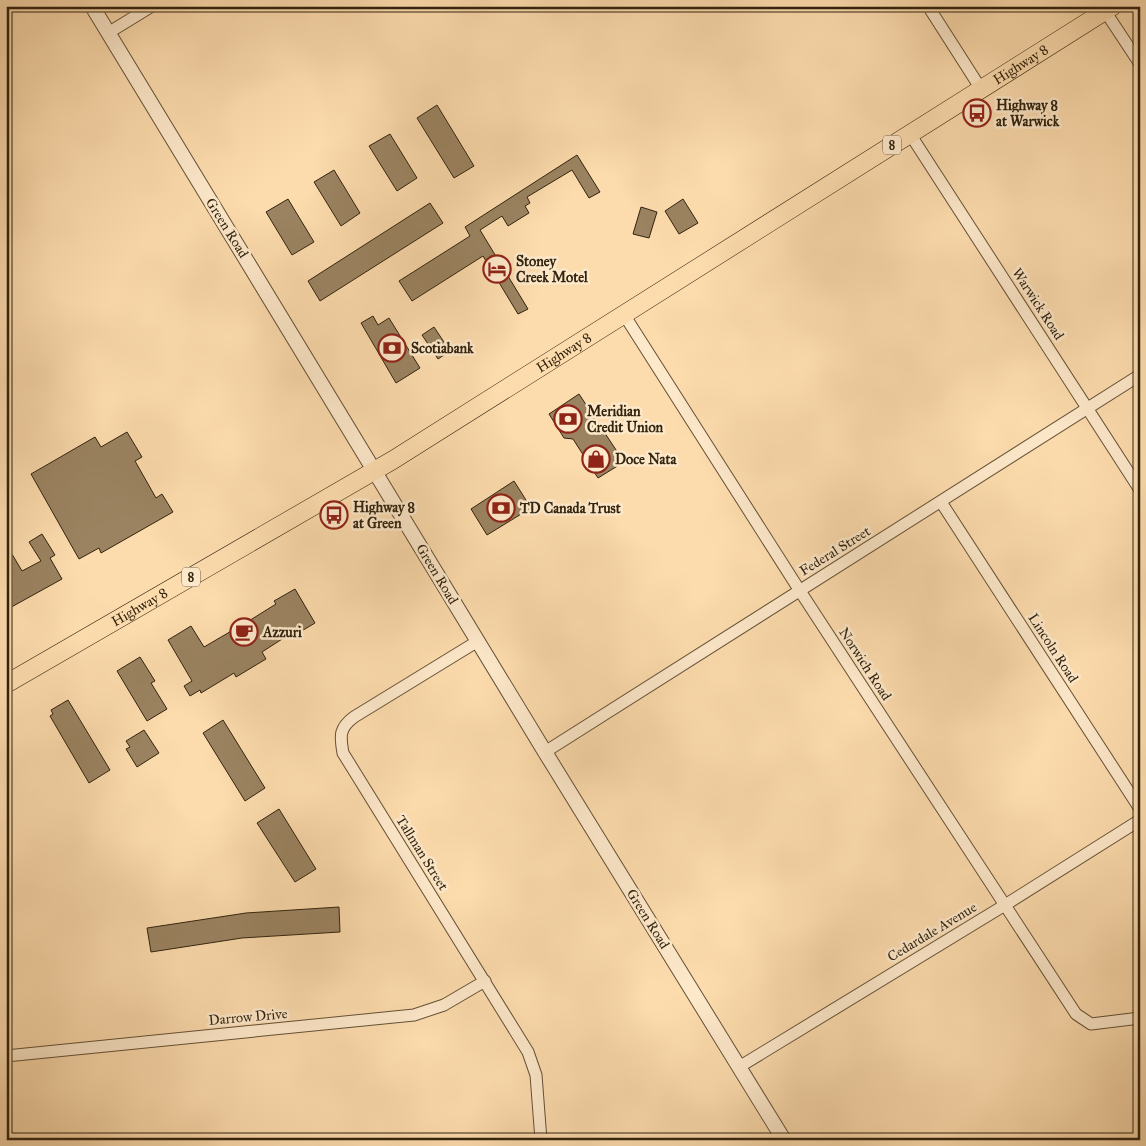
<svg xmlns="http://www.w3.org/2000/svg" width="1146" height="1146" font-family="'IM FELL Great Primer',serif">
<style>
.building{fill:#9b8361;stroke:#31230e}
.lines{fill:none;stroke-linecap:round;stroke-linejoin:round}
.minor-casing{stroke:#645136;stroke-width:13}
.tertiary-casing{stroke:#645136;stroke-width:16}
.primary-casing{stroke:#31230e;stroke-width:19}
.minor{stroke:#fde8ca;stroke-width:11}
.tertiary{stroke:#fde8ca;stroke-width:14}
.primary{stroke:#fcdbad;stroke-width:18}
.labels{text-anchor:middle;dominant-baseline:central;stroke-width:5;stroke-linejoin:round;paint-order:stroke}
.shield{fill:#fde8ca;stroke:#6e5e46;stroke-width:1}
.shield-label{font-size:12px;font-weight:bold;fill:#31230e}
.street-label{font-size:14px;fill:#31230e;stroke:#fde8ca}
.poi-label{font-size:14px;font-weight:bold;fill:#31230e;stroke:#fde8ca;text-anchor:start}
</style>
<rect width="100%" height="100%" fill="#fcdbad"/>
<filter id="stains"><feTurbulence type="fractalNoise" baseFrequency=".004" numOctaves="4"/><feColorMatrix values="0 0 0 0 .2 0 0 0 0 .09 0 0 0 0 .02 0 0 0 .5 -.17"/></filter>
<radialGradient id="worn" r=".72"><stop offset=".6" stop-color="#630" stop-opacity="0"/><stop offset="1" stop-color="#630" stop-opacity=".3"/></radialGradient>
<!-- building -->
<g class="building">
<path d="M437,105l37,61 -20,12 -37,-60z"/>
<path d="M390,134l27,44 -20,13 -28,-45z"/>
<path d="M577,155l23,37 -11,6 -17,-28 -45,27 3,6 -5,3 4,7 -21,13 -6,-10 -22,14 48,79 -10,5 -35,-58 -71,45 -13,-20 71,-45 -5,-9z"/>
<path d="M334,170l26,43 -19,13 -27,-44z"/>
<path d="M288,199l26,43 -22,13 -26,-43z"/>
<path d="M683,199l15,24 -19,11 -14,-23z"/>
<path d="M430,203l13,20 -123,78 -12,-20z"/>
<path d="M641,207l16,5 -8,26 -16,-4z"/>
<path d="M373,316l5,9 11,-7 31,50 -24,15 -35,-60z"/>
<path d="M434,327l16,24 -12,8 -16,-24z"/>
<path d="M579,394l45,68 -26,16 -25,-39 -9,-1 -15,-24z"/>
<path d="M127,432l15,25 -7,4 21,37 6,-4 11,18 -72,41 -2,-5 -20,11 -48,-85 64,-37 6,10z"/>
<path d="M514,481l17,27 -44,27 -16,-26z"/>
<path d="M42,534l13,21 -5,3 12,21 -56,31v-66l16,27 19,-10 -12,-19z"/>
<path d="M295,589l20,34 -20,12 -2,-3 -31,20 4,7 -30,18 -2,-4 -33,20 -1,-3 -10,6 -6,-10 8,-5 -24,-41 23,-14 13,21 48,-28 24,-15 -2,-3z"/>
<path d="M140,657l15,24 -4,2 16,26 -20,12 -30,-50z"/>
<path d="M68,700l42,70 -21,13 -39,-67 3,-2 -2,-4z"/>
<path d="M223,720l42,68 -20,13 -42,-68z"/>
<path d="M144,730l15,23 -22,14 -11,-18 4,-2 -4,-6z"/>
<path d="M279,809l37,60 -21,13 -38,-59z"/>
<path d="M339,907l1,25 -98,6 -91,14 -4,-24 99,-15z"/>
</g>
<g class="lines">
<!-- minor casing -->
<g class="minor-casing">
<g id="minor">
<path d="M928,6l53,83"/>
<path d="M1105,11l35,53"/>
<path d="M108,33l44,-27"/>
<path d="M910,134l230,356"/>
<path d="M623,313l177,278 276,423 15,10 49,-6"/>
<path d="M941,502l199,307"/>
<path d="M478,641l-124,76c-15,11 -14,19 -11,36l185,299 8,23 5,65"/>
<path d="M545,752l595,-377"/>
<path d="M6,1056l408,-41 30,-10 41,-24"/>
<path d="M739,1067l266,-162 135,-85"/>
</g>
</g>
<!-- tertiary casing -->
<g class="tertiary-casing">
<path id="tertiary" d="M92,6l453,746 239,388"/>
</g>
<!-- primary casing -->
<g class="primary-casing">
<g id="primary">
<path id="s1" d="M6,684l387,-224 720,-454"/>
</g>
</g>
<!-- minor -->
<use href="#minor" class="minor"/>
<!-- tertiary -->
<use href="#tertiary" class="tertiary"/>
<!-- primary -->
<use href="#primary" class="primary"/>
</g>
<!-- icons -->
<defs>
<g id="bus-ring" transform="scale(1.4375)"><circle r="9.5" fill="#fde8ca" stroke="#8f2418" stroke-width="1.5"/><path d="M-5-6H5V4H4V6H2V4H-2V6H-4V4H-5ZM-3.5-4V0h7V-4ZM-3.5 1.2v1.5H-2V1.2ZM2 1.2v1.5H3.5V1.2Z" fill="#8f2418"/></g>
<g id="hotel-ring" transform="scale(1.4375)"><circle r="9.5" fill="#fde8ca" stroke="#8f2418" stroke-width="1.5"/><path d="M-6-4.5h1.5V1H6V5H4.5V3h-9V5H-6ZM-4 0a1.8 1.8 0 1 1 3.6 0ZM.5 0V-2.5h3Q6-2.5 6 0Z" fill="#8f2418"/></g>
<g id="bank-ring" transform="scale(1.4375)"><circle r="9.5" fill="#fde8ca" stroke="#8f2418" stroke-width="1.5"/><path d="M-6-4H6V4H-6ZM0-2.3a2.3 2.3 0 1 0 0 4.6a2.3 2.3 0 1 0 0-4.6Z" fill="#8f2418"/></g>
<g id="shop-ring" transform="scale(1.4375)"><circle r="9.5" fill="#fde8ca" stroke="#8f2418" stroke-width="1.5"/><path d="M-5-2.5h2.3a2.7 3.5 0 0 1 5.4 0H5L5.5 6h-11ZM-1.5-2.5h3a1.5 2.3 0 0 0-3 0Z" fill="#8f2418"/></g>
<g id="cafe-ring" transform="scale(1.4375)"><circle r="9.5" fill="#fde8ca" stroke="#8f2418" stroke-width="1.5"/><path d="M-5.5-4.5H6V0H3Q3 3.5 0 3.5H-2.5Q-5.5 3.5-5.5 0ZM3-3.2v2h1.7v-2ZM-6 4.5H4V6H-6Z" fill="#8f2418"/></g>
</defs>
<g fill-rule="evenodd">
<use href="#bus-ring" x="977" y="113"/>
<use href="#hotel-ring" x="497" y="269"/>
<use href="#bank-ring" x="392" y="348"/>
<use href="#bank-ring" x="568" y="419"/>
<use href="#shop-ring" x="596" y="459"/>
<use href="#bank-ring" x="501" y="508"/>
<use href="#bus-ring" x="334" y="515"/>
<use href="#cafe-ring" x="244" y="632"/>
</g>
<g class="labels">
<!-- shield labels -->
<g class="shield">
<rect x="883" y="135.5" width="18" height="19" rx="4"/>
<rect x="182" y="567.5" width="18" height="19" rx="4"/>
</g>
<g class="shield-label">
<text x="892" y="145">8</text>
<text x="191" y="577">8</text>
</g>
<!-- street labels -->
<g class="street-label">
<text stroke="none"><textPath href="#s1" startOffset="1189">Highway 8</textPath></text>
<text transform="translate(227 228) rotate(58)">Green Road</text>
<text transform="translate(1038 304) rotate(57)">Warwick Road</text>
<text stroke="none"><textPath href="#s1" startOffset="649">Highway 8</textPath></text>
<text transform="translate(835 551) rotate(-32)">Federal Street</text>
<text transform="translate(437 574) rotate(59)">Green Road</text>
<text stroke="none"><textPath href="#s1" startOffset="154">Highway 8</textPath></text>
<text transform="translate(1053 648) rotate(57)">Lincoln Road</text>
<text transform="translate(865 664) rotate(57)">Norwich Road</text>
<text transform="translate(422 853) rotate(58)">Tallman Street</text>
<text transform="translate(648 919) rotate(58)">Green Road</text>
<text transform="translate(932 932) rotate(-31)">Cedardale Avenue</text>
<text transform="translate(248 1017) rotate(-5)">Darrow Drive</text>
</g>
<!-- poi labels -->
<g class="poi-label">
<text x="996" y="105">Highway 8<tspan x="996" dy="16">at Warwick</tspan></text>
<text x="516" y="261">Stoney<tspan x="516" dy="16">Creek Motel</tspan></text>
<text x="411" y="348">Scotiabank</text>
<text x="587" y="411">Meridian<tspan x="587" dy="16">Credit Union</tspan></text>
<text x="615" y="459">Doce Nata</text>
<text x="353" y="507">Highway 8<tspan x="353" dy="16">at Green</tspan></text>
<text x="520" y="508">TD Canada Trust</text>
<text x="263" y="632">Azzuri</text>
</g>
</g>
<!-- margin -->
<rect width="1146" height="1146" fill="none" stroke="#fcdbad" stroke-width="25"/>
<rect x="8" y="8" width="1131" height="1131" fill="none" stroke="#31230e" stroke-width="2.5"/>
<rect x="12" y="12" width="1121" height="1121" fill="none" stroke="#31230e"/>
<rect width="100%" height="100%" filter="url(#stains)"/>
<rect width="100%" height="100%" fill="url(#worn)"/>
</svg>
